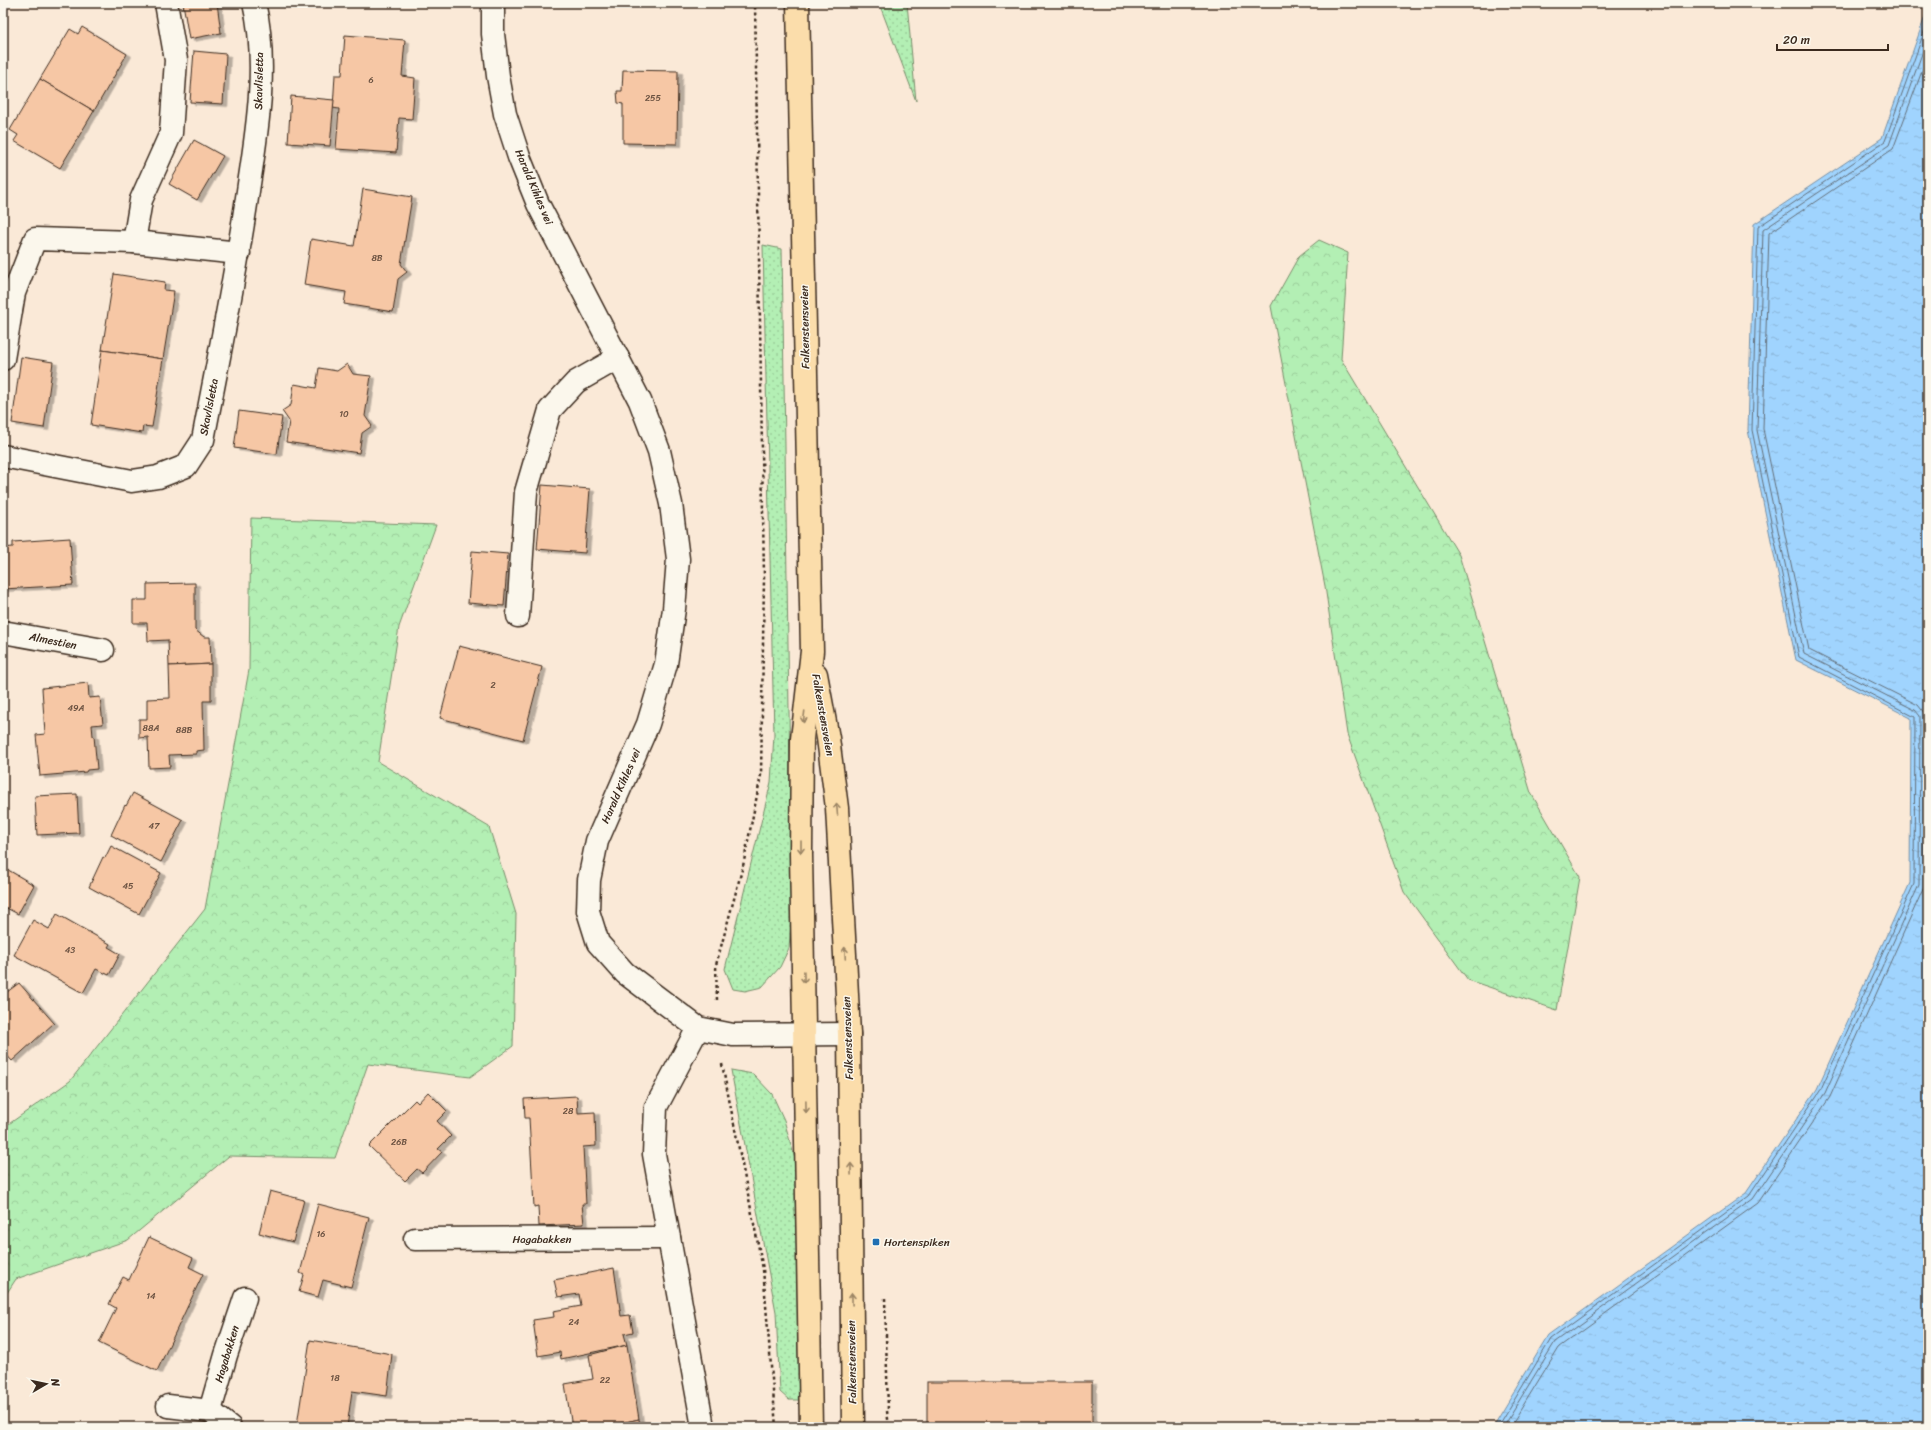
<svg xmlns="http://www.w3.org/2000/svg" width="1931" height="1430" font-family="Sriracha,sans-serif">
<style>
.grass{fill:url(#grass-dots);stroke:#778c69}
.forest{fill:url(#forest-crowns);stroke:#778c69}
.water{fill:url(#water-ripples);stroke:#7890a4}
.lines{fill:none;stroke-linecap:round;stroke-linejoin:round}
.shore{stroke:#636e78;stroke-width:1}
.building{fill:#f6c7a5;stroke:#3b2a1e;filter:url(#shadow)}
.minor-casing{stroke:#3b2a1e;stroke-width:25}
.major-casing{stroke:#3b2a1e;stroke-width:25}
.path{stroke:#3b2a1e;stroke-width:2.5;stroke-dasharray:3 3;stroke-linecap:butt}
.minor{stroke:#fbf7ec;stroke-width:22}
.major{stroke:#fbddab;stroke-width:22}
.oneway{stroke:#9b8464}
.poi-dot{fill:#1f6fb2;stroke:#fbf7ec;stroke-width:1.5}
.labels{text-anchor:middle;dominant-baseline:central;stroke-width:3;stroke-linejoin:round;paint-order:stroke}
.number-label{font-size:9px;fill:#6a5140}
.street-label{font-size:11px;fill:#3b2a1e;stroke:#fbf7ec}
.poi-label{font-size:11px;fill:#3b2a1e;stroke:#fbf7ec;text-anchor:start}
</style>
<defs>
<pattern id="grass-dots" width="8" height="8" patternUnits="userSpaceOnUse"><rect width="8" height="8" fill="#b3efb4"/><path d="M2 2h.1M6 6h.1" fill="none" stroke="#9bcd9a" stroke-width="1.8" stroke-linecap="round"/></pattern>
<pattern id="forest-crowns" width="20" height="18" patternUnits="userSpaceOnUse"><rect width="20" height="18" fill="#b3efb4"/><path d="M2 6a3 3 0 1 1 6 0M12 15a3 3 0 1 1 6 0" fill="none" stroke="#9bcd9a"/></pattern>
<pattern id="water-ripples" width="26" height="14" patternUnits="userSpaceOnUse"><rect width="26" height="14" fill="#a0d4fe"/><path d="M2 4q2-2 4 0t4 0M15 11q2-2 4 0t4 0" fill="none" stroke="#8bb6d9"/></pattern>
<filter id="shadow"><feDropShadow dx="4.5" dy="2.5" stdDeviation="0" flood-color="#0004"/></filter>
</defs>
<rect width="100%" height="100%" fill="#fae9d7"/>
<filter id="ink" filterUnits="userSpaceOnUse"><feTurbulence type="fractalNoise" baseFrequency=".025" numOctaves="2"/><feDisplacementMap in="SourceGraphic" scale="8" xChannelSelector="R" yChannelSelector="G"/><feConvolveMatrix kernelMatrix="1 2 1 2 8 2 1 2 1" color-interpolation-filters="sRGB"/></filter>
<g filter="url(#ink)">
<!-- grass -->
<g class="grass">
<path d="M879,3h28l9,98z"/>
<path d="M763,245l19,4 10,659 -3,40 -9,19 -18,20 -17,4 -12,-2 -8,-20 46,-187 3,-47z"/>
<path d="M731,1070l22,4 19,20 12,26 11,39 4,241h-10l-9,-8 -4,-80z"/>
</g>
<!-- forest -->
<g class="forest">
<path d="M1319,240l29,13 -7,106 118,196 72,238 49,84 -23,133 -89,-30 -64,-88 -57,-158 -22,-148 -54,-280 28,-50z"/>
<path d="M251,518l185,7 -37,102 -21,135 111,65 27,87 -3,132 -43,31 -102,-13 -33,94 -106,-2 -101,84 -112,39 -13,20v-171l67,-47 135,-172 44,-239z"/>
</g>
<!-- water -->
<path class="water" d="M1927,11l1,1416h-435l55,-91 198,-143 71,-104 93,-206 1,-165 -115,-58 -48,-230 6,-206 128,-86z"/>
<g class="lines">
<!-- shore -->
<g class="shore">
<path d="M1498,1427l53,-88 198,-143 71,-105 94,-207 1,-167 -116,-60 -47,-227 6,-203 127,-86 43,-120"/>
<path d="M1503,1427l52,-85 198,-143 72,-106 94,-208 1,-169 -5,-6 -111,-56 -47,-224 6,-200 126,-85 39,-108"/>
<path d="M1510,1427l49,-80 199,-144 72,-106 94,-210 1,-173 -7,-9 -109,-55 -46,-221 6,-196 124,-84 35,-94"/>
</g>
</g>
<!-- building -->
<g class="building">
<path d="M183,3h34l4,30 -32,6z"/>
<path d="M82,27l45,27 -33,57 -54,-32 30,-50 8,5z"/>
<path d="M345,35l60,5 -3,36 13,2 -3,41 -13,-1 -3,35 -60,-4 3,-40 -6,-1 2,-33h7z"/>
<path d="M194,51l32,3 -3,50 -33,-2z"/>
<path d="M623,70l55,1 -1,73 -54,-1v-39l-5,-1 -1,-12h5z"/>
<path d="M40,79l54,32 -34,57 -46,-27 4,-6 -8,-5z"/>
<path d="M291,96l43,4 -4,46 -42,-3z"/>
<path d="M194,140l29,16 -26,44 -28,-16z"/>
<path d="M363,189l49,8 -11,67 6,8 -9,7 -5,33 -49,-8 2,-12 -42,-7 7,-46 43,7z"/>
<path d="M114,274l51,8 -1,8 10,1 -11,68 -61,-9z"/>
<path d="M102,350l61,9 -11,68 -9,-1 -1,7 -51,-8z"/>
<path d="M21,357l32,5 -9,66 -32,-5z"/>
<path d="M347,364l6,10 18,2 -6,40 7,10 -10,7 -3,20 -73,-11 3,-21 -7,-10 9,-6 3,-21 22,4 3,-20 18,3z"/>
<path d="M239,411l43,6 -5,37 -43,-6z"/>
<path d="M542,485l48,4 -5,64 -48,-4z"/>
<path d="M70,538l3,47 -70,4v-41l10,-1v-5z"/>
<path d="M472,551l36,3 -4,52 -36,-3z"/>
<path d="M195,583v47l9,7h6l1,27 -42,2 -1,-26 -20,1 -1,-18h-14v-23h14v-16z"/>
<path d="M459,646l83,21 -19,73 -83,-22z"/>
<path d="M211,664v37h-8l1,49 -8,1v3l-27,1 1,12 -21,1 -1,-31 -9,1v-19h8v-20l23,-1 -1,-32z"/>
<path d="M88,683l1,15 11,-1 3,27 -11,1 1,11h1l3,33 -10,1 -1,2 -46,4 -4,-41 9,-1 -3,-46z"/>
<path d="M133,793l50,27 -22,42 -50,-27 14,-30 1,1z"/>
<path d="M77,794l2,39 -42,2 -2,-39z"/>
<path d="M111,846l50,27 -22,41 -50,-27 14,-30 2,1z"/>
<path d="M3,867l31,18 -16,29 -15,-8z"/>
<path d="M57,914l53,30 -2,3 12,7 -11,21 -13,-6 -13,24 -69,-38 19,-35 16,9z"/>
<path d="M19,983l35,40 -42,38 -9,-10v-56z"/>
<path d="M428,1092l19,19 -10,10 14,15 -13,13 4,3 -20,21 -5,-4 -12,12 -36,-35 46,-46 3,3z"/>
<path d="M577,1096l1,17 17,-1 1,34 -13,1 3,57h-4l2,20 -45,2 -1,-20 -4,1 -5,-89h-4l-1,-19z"/>
<path d="M270,1191l34,9 -11,42 -34,-9z"/>
<path d="M318,1204l51,13 -18,70 -28,-7 -5,17 -19,-5 5,-17 -4,-2z"/>
<path d="M149,1237l44,21 -4,9 14,7 -46,97 -58,-28 17,-35 -7,-4 14,-27 6,3z"/>
<path d="M614,1268l7,48 9,-1 3,17 -9,2 3,11 -66,14 -1,-7 -22,4 -5,-36 21,-3 -1,-6 28,-5 -2,-12 -21,3 -4,-17z"/>
<path d="M310,1340l82,14 -5,42 -35,-5 -5,36 -50,-2z"/>
<path d="M627,1345l12,74 -35,8h-32l-7,-43 28,-5 -4,-24z"/>
<rect x="927" y="1382" width="165" height="45"/>
<path d="M639,1419l1,8h-36z"/>
</g>
<g class="lines">
<!-- minor casing -->
<g class="minor-casing">
<g id="minor">
<path d="M493,3v31l5,42 7,38 14,43 19,47 102,197 19,50 12,53 7,55 -4,50 -8,55 -18,60 -51,117 -8,39 -1,31 10,32 27,30 73,55 35,7 116,-1"/>
<path d="M134,242l7,-42 30,-67 5,-73 -10,-57"/>
<path d="M3,359l11,-66 21,-54 99,3 105,11"/>
<path d="M3,456l129,25 26,-4 28,-11 17,-26c16,-85 34,-170 46,-256 9,-58 19,-124 5,-181"/>
<path d="M518,616l8,-124 24,-82 26,-28 42,-24"/>
<path d="M3,632l100,18"/>
<path d="M698,1028l-42,79 -2,47 49,273"/>
<path d="M415,1239l254,-1"/>
<path d="M168,1406l42,5 20,16"/>
<path d="M210,1411l16,-56 19,-57"/>
</g>
</g>
<!-- major casing -->
<g class="major-casing">
<g id="major">
<path d="M798,3l14,648 -10,88 -1,115 10,573"/>
<path d="M816,674l12,64 9,70 8,147 4,79 4,393"/>
</g>
</g>
<!-- path -->
<g class="path">
<path d="M717,1000l-1,-35 27,-99 18,-91 3,-198 -9,-574"/>
<path d="M722,1064l41,205 13,158"/>
<path d="M885,1298l3,113"/>
<path d="M887,1411l2,16"/>
</g>
<!-- minor -->
<use href="#minor" class="minor"/>
<!-- major -->
<use href="#major" class="major"/>
</g>
<!-- one-way arrows -->
<defs><path id="oneway-shaft" d="M-6 0H5M1.5-3L5.5 0L1.5 3" fill="none" stroke-width="1.6" stroke-linecap="round" stroke-linejoin="round"/></defs>
<g class="oneway">
<use href="#oneway-shaft" transform="translate(804 717) rotate(97)"/>
<use href="#oneway-shaft" transform="translate(837 809) rotate(-95)"/>
<use href="#oneway-shaft" transform="translate(801 847) rotate(90)"/>
<use href="#oneway-shaft" transform="translate(845 953) rotate(-93)"/>
<use href="#oneway-shaft" transform="translate(804 977) rotate(89)"/>
<use href="#oneway-shaft" transform="translate(806 1107) rotate(89)"/>
<use href="#oneway-shaft" transform="translate(851 1169) rotate(-91)"/>
<use href="#oneway-shaft" transform="translate(852 1299) rotate(-91)"/>
</g>
</g>
<!-- markers -->
<rect class="poi-dot" x="872" y="1238" width="8" height="8" rx="2"/>
<g class="labels">
<!-- number labels -->
<g class="number-label">
<text x="371" y="80">6</text>
<text x="653" y="98">255</text>
<text x="377" y="258">8B</text>
<text x="344" y="414">10</text>
<text x="493" y="685">2</text>
<text x="76" y="708">49A</text>
<text x="151" y="728">88A</text>
<text x="184" y="730">88B</text>
<text x="154" y="826">47</text>
<text x="128" y="886">45</text>
<text x="70" y="950">43</text>
<text x="568" y="1111">28</text>
<text x="399" y="1142">26B</text>
<text x="321" y="1234">16</text>
<text x="151" y="1296">14</text>
<text x="574" y="1322">24</text>
<text x="335" y="1378">18</text>
<text x="605" y="1380">22</text>
</g>
<!-- street labels -->
<g class="street-label">
<text transform="translate(259 81) rotate(-89)">Skavlisletta</text>
<text transform="translate(534 187) rotate(67)">Harald Kihles vei</text>
<text transform="translate(805 327) rotate(-91)">Falkenstensveien</text>
<text transform="translate(209 407) rotate(-79)">Skavlisletta</text>
<text transform="translate(53 641) rotate(11)">Almestien</text>
<text transform="translate(823 715) rotate(80)">Falkenstensveien</text>
<text transform="translate(621 786) rotate(-66)">Harald Kihles vei</text>
<text transform="translate(848 1038) rotate(-92)">Falkenstensveien</text>
<text x="542" y="1239">Hagabakken</text>
<text transform="translate(227 1354) rotate(-73)">Hagabakken</text>
<text transform="translate(852 1362) rotate(-91)">Falkenstensveien</text>
</g>
<!-- poi labels -->
<g class="poi-label">
<text x="884" y="1242">Hortenspiken</text>
</g>
</g>
<!-- margin -->
<rect width="1931" height="1430" fill="none" stroke="#fbf7ec" stroke-width="16"/>
<rect x="8" y="8" width="1915" height="1414" fill="none" stroke="#3b2a1e" stroke-width="1.5" filter="url(#ink)"/>
<!-- north arrow -->
<g transform="translate(46 1384) rotate(81)" stroke="#fbf7ec" stroke-width="3" paint-order="stroke">
<path d="M0-3L7 15L0 10L-7 15Z" fill="#3b2a1e"/>
<text y="-6" font-size="11" font-weight="bold" text-anchor="middle" fill="#3b2a1e">N</text>
</g>
<!-- scale -->
<path d="M1777 44v6h111v-6" fill="none" stroke="#3b2a1e" stroke-width="2"/>
<text x="1783" y="44" font-size="12" fill="#3b2a1e" stroke="#fbf7ec" stroke-width="3" paint-order="stroke">20 m</text>
</svg>
